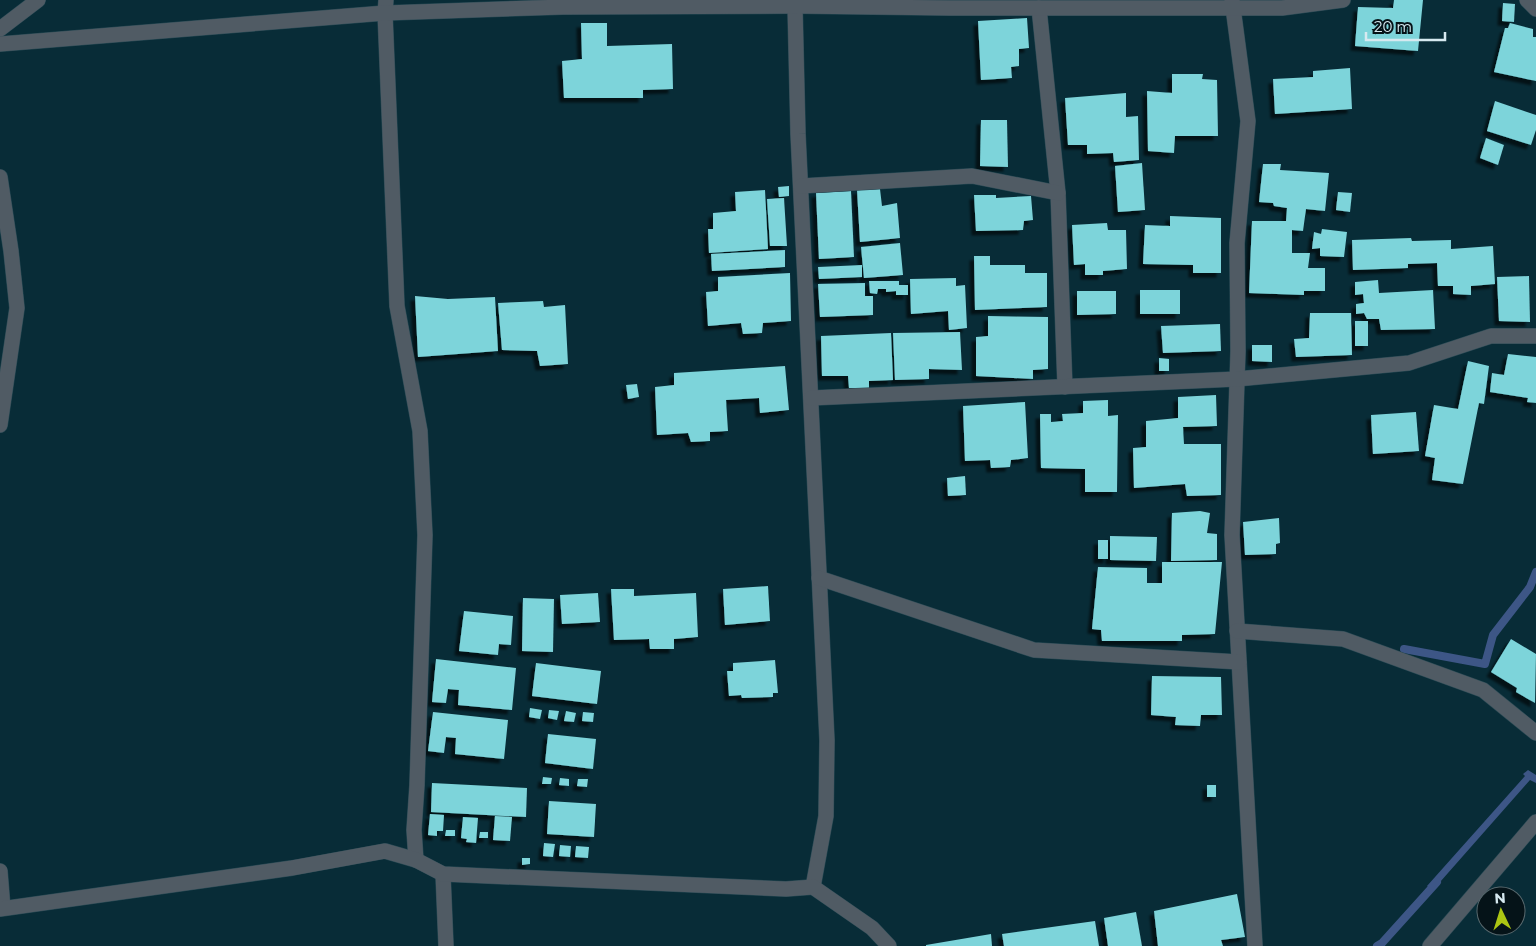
<svg xmlns="http://www.w3.org/2000/svg" width="1536" height="946" font-family="Montserrat,sans-serif">
<style>
.water{fill:#3d5686}
.lines{fill:none;stroke-linecap:round;stroke-linejoin:round}
.stream{stroke:#3d5686;stroke-width:8}
.building{fill:#7dd4da;filter:url(#shadow)}
.street-casing{stroke:#294a55;stroke-width:16}
.street{stroke:#505b64;stroke-width:15}
</style>
<defs>
<filter id="shadow"><feDropShadow dx="-4.5" dy="4.5" stdDeviation="1" flood-color="#0009"/></filter>
</defs>
<rect width="100%" height="100%" fill="#082c37"/>
<!-- water -->
<path class="water" d="M1528,770l8,5v8l-6,-3 -97,110 -6,-4 98,-110 -2,-2z"/>
<g class="lines">
<!-- stream -->
<g class="stream">
<path d="M1404,649l81,15 8,-29 37,-48 6,-15"/>
<path d="M1377,946l5,-3 55,-61"/>
</g>
</g>
<!-- building -->
<g class="building">
<path d="M1394,0h29l-5,51 -63,-5 3,-39 35,1z"/>
<path d="M1503,3l12,1 -1,18 -12,-1z"/>
<path d="M1027,18l2,30 -10,1v17l-8,1 1,11 -31,2 -3,-59z"/>
<path d="M581,23h26v23l65,-2 1,45 -30,1v8h-79l-2,-37 20,-2z"/>
<path d="M1510,23l23,6v8h3v44l-42,-9 11,-44h3z"/>
<path d="M1350,68l2,41 -77,5 -2,-35 40,-2v-6z"/>
<path d="M1172,74h31l-1,5 15,1 1,56h-43l-1,17 -26,-2 -1,-60 25,2z"/>
<path d="M1126,93v24l12,-1 1,44 -25,2 -1,-9 -26,1v-9h-19l-3,-47z"/>
<path d="M1495,101l41,14v15l-5,15 -44,-14z"/>
<path d="M981,120h26l1,47 -28,-1z"/>
<path d="M1486,138l18,7 -6,20 -18,-7z"/>
<path d="M1142,163l3,47 -27,2 -3,-46z"/>
<path d="M1263,164h18l-1,6 49,3 -4,38 -19,-2 -3,22 -11,-1v23h18l-2,15h17v23h-21v4l-55,-2 3,-72h34l1,-13 -13,-2 -1,-3 -14,-1z"/>
<path d="M789,186v10l-10,1 -1,-10z"/>
<path d="M880,189l2,17 15,-3 3,35 -40,4 -3,-52z"/>
<path d="M765,190l3,59 -59,4 -1,-24h5v-16l23,-2 -1,-19z"/>
<path d="M851,191l3,66 -35,2 -3,-66z"/>
<path d="M1338,192l14,1 -2,19 -14,-2z"/>
<path d="M974,195h22v3l35,-2 2,24 -9,1 -1,9 -47,1z"/>
<path d="M784,198l3,48h-17l-3,-47z"/>
<path d="M1170,216l51,2v55h-28v-8l-50,-1 2,-39 25,1z"/>
<path d="M1107,223l1,7h18l1,39 -24,2v4h-18v-11l-11,1 -2,-40z"/>
<path d="M1322,229l25,3 -3,25 -24,-1v-8l-8,1 2,-17 7,2z"/>
<path d="M1411,238l1,3 39,-1v9l42,-3 2,38 -24,2v9l-18,-1v-8h-15l-1,-23 -29,1v4l-55,2 -1,-30z"/>
<path d="M900,243l3,32 -39,3 -3,-31z"/>
<path d="M785,250v17l-73,4 -1,-17z"/>
<path d="M974,256h16v9h35v8h22v34l-72,3z"/>
<path d="M862,265v12l-43,2 -1,-12z"/>
<path d="M790,273l1,48 -28,2 -1,10 -19,1 -2,-11 -33,3 -2,-34 12,-1v-14z"/>
<path d="M1529,276l1,46 -31,-1 -2,-44z"/>
<path d="M956,278v8l9,-1 2,43 -18,2 -1,-19 -37,3 -1,-35z"/>
<path d="M1378,280l1,13 54,-3 2,39 -54,1 -2,-11h-12l-3,-6 -8,1v-10l8,-1 -1,-9 -8,1v-13z"/>
<path d="M869,281h30v4h9v10h-12v-4l-10,1v-3h-8l-1,5 -7,-1z"/>
<path d="M865,283v13h8v19l-53,2 -2,-33z"/>
<rect x="1140" y="290" width="40" height="24"/>
<path d="M1077,291h39v23l-39,1z"/>
<path d="M415,296l33,3 47,-2 3,54 -80,6z"/>
<path d="M543,301l1,6 21,-2 3,59 -28,2 -3,-15 -35,-1 -4,-47z"/>
<path d="M1310,313h41l1,42 -56,2 -2,-18 15,-1z"/>
<path d="M988,316l60,1v52l-15,1v9l-57,-3v-39l12,-1z"/>
<rect x="1355" y="321" width="13" height="25"/>
<path d="M1220,324l1,27 -58,2 -2,-27z"/>
<path d="M960,332l2,38 -33,-1v10l-34,1 -2,-47z"/>
<path d="M891,333l2,47 -24,1v7h-20l-1,-12h-26l-1,-40z"/>
<path d="M1252,345h20v17l-20,-1z"/>
<path d="M1508,354l28,3v46l-9,-1 1,-4 -38,-6 2,-19 12,2z"/>
<path d="M1159,358l10,1v12h-10z"/>
<path d="M1468,361l21,5 -5,38 -5,-1 -16,81 -31,-4 3,-22 -10,-2 9,-51 24,4z"/>
<path d="M785,366l4,44 -29,3 -1,-15 -33,2 2,31 -18,1v9l-19,1 -3,-9 -31,2 -2,-48 19,-2v-12z"/>
<path d="M637,384l2,13 -11,2 -2,-14z"/>
<path d="M1216,395l1,31 -34,1 1,17h37v51l-34,1 -2,-12 -51,4 -1,-40 13,-1v-26l32,-3v-21z"/>
<path d="M1108,400v16l10,-1 -1,77h-32v-23l-44,-1 -1,-54h11v8l12,-1 -1,-7 21,-1v-12z"/>
<path d="M1025,402l3,56 -17,2 -1,7 -19,1 -1,-8 -25,1 -2,-55z"/>
<path d="M1416,412l3,39 -46,3 -2,-39z"/>
<path d="M965,476l1,19 -18,1 -1,-18z"/>
<path d="M1200,511l10,2 -3,20 10,1v26l-46,1 1,-48z"/>
<path d="M1279,518l1,25 -4,1v10l-31,1 -2,-33z"/>
<path d="M1110,536l47,1 -1,24 -46,-1z"/>
<rect x="1098" y="540" width="10" height="19"/>
<path d="M1162,562h60l-7,72 -33,1v6h-80l-1,-11 -9,-1 6,-62 49,1v15h15z"/>
<path d="M768,586l2,35 -45,4 -2,-36z"/>
<path d="M611,589h23v7l62,-3 2,44 -24,2v10h-24l-1,-10 -35,1z"/>
<path d="M598,593l2,29 -38,2 -2,-29z"/>
<path d="M523,598l31,1 -1,53 -31,-1z"/>
<path d="M464,611l49,5 -2,29 -12,-1 -1,11 -39,-4z"/>
<path d="M1511,639l25,15 -1,49 -19,-11 1,-4 -26,-16z"/>
<path d="M436,659l80,9 -4,42 -54,-5 1,-15 -11,-1 -2,14 -14,-1z"/>
<path d="M775,660l3,33h-5v4l-31,1 -1,-3 -12,1 -2,-25h6v-8z"/>
<path d="M536,663l65,8 -4,33 -65,-8z"/>
<path d="M1152,676l69,1 1,38h-21l-1,11 -25,-1 1,-8 -25,-2z"/>
<path d="M530,708l12,2 -2,9 -11,-2z"/>
<path d="M549,710l10,1 -2,9 -9,-2z"/>
<path d="M566,711l10,2 -2,9 -10,-1z"/>
<path d="M433,712l75,8 -4,39 -49,-5 1,-16 -10,-1 -2,16 -16,-2z"/>
<path d="M583,712l11,1 -1,9 -11,-1z"/>
<path d="M548,734l48,5 -3,30 -48,-6z"/>
<path d="M543,777l9,1 -1,6h-9z"/>
<path d="M560,778l9,1v7l-10,-1z"/>
<path d="M578,779h10l-1,8 -10,-1z"/>
<path d="M432,783l95,5 -1,29 -95,-5z"/>
<rect x="1207" y="785" width="9" height="12"/>
<path d="M549,801l47,3 -2,33 -47,-3z"/>
<path d="M430,814l14,1 -1,16h-6v5l-9,-1z"/>
<path d="M495,816l17,1 -2,24 -17,-1z"/>
<path d="M463,817l15,1 -2,25 -10,-1 1,-3 -6,-1z"/>
<path d="M446,830h9v6h-10z"/>
<path d="M480,832h8v6h-9z"/>
<path d="M544,843l11,1 -2,13 -10,-1z"/>
<path d="M560,845l11,1 -1,11 -11,-1z"/>
<path d="M576,846l13,1 -1,11 -13,-1z"/>
<path d="M522,858h8v6l-8,1z"/>
<path d="M1237,894l8,43 -24,3 2,6h-65l-4,-35z"/>
<path d="M1136,912l6,34h-34l-4,-28z"/>
<path d="M1095,921l4,25h-95l-2,-12z"/>
<path d="M991,934l1,12h-66v-1z"/>
</g>
<g class="lines">
<!-- street casing -->
<g class="street-casing">
<g id="street">
<path d="M386,0l-1,13 12,293 23,125 5,104 -8,250 -3,45 2,30"/>
<path d="M1232,0l16,121 -11,122 1,108 -6,184 23,411"/>
<path d="M1527,0l9,9"/>
<path d="M795,6l3,128 29,606 -1,76 -13,71"/>
<path d="M1039,8l19,185 7,194"/>
<path d="M0,29l38,-29"/>
<path d="M0,44l385,-31 178,-6 232,-1 154,2h333l61,-8"/>
<path d="M0,177l11,74 6,57 -17,117"/>
<path d="M801,186l171,-10 86,17"/>
<path d="M811,398l426,-19 172,-16 82,-27h45"/>
<path d="M819,578l215,72 205,12"/>
<path d="M1237,631l106,8 140,51 53,43"/>
<path d="M0,871l3,37"/>
<path d="M443,874l3,72"/>
<path d="M0,909l292,-41 93,-17 31,9 27,14 343,15 27,-2 59,41 17,18"/>
<path d="M1430,946l106,-124"/>
</g>
</g>
<!-- street -->
<use href="#street" class="street"/>
</g>
<!-- north arrow -->
<g transform="translate(1501 911) rotate(356)"><circle r="24" fill="#051318" stroke="#59696e"/>
<path d="M0-4L9 19L0 12L-9 19Z" fill="#acc613"/>
<text y="-8" font-size="14" font-weight="bold" text-anchor="middle" fill="#d6e9f0">N</text>
</g>
<!-- scale -->
<path d="M1366 32v8h79v-8" fill="none" stroke="#d6e9f0" stroke-width="2.5"/>
<text x="1374" y="32" font-size="15" fill="#d6e9f0" stroke="#051318" stroke-width="4" paint-order="stroke">20 m</text>
</svg>
